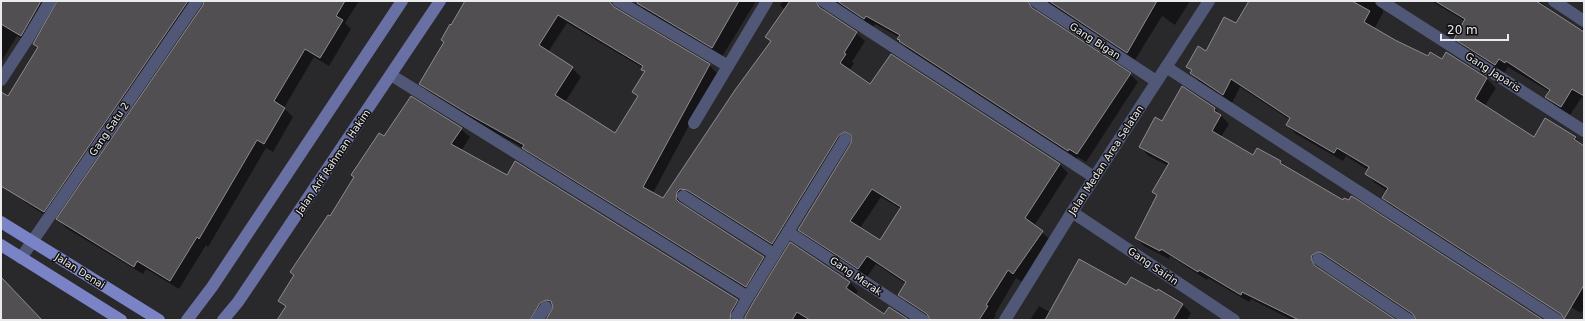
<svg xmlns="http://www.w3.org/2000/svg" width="1585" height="321" font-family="'DejaVu Sans',sans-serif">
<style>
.shadow{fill:#0007;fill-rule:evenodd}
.building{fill:#514f52;stroke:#8e8b8e;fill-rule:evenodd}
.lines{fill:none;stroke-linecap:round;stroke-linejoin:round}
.minor{stroke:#515777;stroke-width:12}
.secondary{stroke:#6870a4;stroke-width:12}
.primary{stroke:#7a83c6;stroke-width:12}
.labels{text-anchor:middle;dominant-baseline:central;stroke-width:3;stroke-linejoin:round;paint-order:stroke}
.street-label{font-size:10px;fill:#ebebed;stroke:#111112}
</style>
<rect width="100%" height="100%" fill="#29282b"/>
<!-- shadow -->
<g class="shadow">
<path d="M1,1h358l-14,22 6,6 -22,37 -15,-9 -30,51 9,9 -20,35 -7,-4 -58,99 -2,-2 -27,44 -33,-20 -3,5 -77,-46 -8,-9 146,-213 1,-5 -6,4 -146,215 -27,-17 -9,-8 -16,-11v-91l8,4 30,-49 19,-46 -6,3 -22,39 -13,-8 -16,26z"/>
<path d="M466,1h141l12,10 89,53 9,9 -64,120 10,6 109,-157 13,-32 -5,-5 3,-4h407l-15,24 -13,-9 -27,44 -98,-54 -1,6 94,62 8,8 -52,80 -8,-5 -1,2 -168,-109 -9,-9 -1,-4 -24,-13 -2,3 -48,-22 -1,5 32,23 9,8 -13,21 2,1 -5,8 21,14 189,79 9,9 -34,53 17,14 -29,42 -6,-4 -21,36 1,1 -3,5h-61l-24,-17 -9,-9 7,-10 -30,-20 -9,13 -59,-39 -9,-8 54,-90 -6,4 -66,108 -96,-52 -1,5 79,52 9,9 -18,28 -222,-138 -7,-7 -45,-25 -51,-32 -9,-8 25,-41 -3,-3 10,-14zM567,23l76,45 -1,1 3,3 -12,20 5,5 -23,37 -50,-32 16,-25 -9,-9 -24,-16zM881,197l20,12 -21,33 -20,-14z"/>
<path d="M639,1h117l-34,56 -74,-44 -10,-10z"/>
<path d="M1250,1h140l-7,5v7l-9,16 20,12 34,16 14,4 5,-8 40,26 9,9 -12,19 50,31 41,-1 9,10v161l-3,5 -88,-52 -5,8 -96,-62 -9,-9 4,-7 -12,-8 -9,-9 2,-4 -22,-14 -3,5 -47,-27 -9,-9 3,-5 -50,-33 -8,16 -32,-21 -9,-9 1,-2 -4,-4 19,-15 29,-27z"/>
<path d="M1431,1h109l13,12 27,18 1,-2h3v69l-2,-1 -12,18 -15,-9 -8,-9 3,-5 -42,-25 -4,6 -40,-26 -9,-9 10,-17z"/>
<path d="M1215,109l14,15 -8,13 33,19 27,6 8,8 246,150h-117l-2,-2 -88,-59 -8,5 -1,6 75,50h-102l-41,-21 -2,3 -41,-24 -1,2 -37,-24 -1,3 -25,-13 -8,-8 21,-42 -3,-4 14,-26 -19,-10 -9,-9 23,-25z"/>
<path d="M461,129l9,8 -9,14 276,149 9,9 -7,11h-192l6,-12 -2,1 -8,11h-265l8,-13 -7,-6 52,-84 54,-80z"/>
<path d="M791,244l59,38 8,9 -3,5 29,20 24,4h-162z"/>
<path d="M1126,287l56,17 9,9 -4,7h-157l9,-14 11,6z"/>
</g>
<!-- building -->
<g class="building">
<path d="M1,1h40l-20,35 -20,-12z"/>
<path d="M57,1h131l-144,211 -43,-26v-94l7,4 30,-49 -5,-3z"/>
<path d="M204,1h141l-9,15 7,4 -23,38 -15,-9 -31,52 11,7 -21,36 -7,-4 -58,99 -2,-2 -27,44 -33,-20 -3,6 -78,-48 147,-214z"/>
<path d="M465,1h144l5,6 96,57 -67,123 20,11 72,-108 36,-49 -6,-4 25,-36h26l3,6 38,25 -13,21 2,1 -6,9 30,21 21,-30 169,110 -35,54 18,13 -30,43 -5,-4 -22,35 2,1 -9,14h-49l-3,-6 -29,-19 8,-13 -39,-26 -9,13 -60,-39 53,-87v-8l-6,-3 -6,3 -67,109 -85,-54 -7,-1 -3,3 -1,7 3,3 85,55 -18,30 -224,-139 2,-3 -54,-30 -51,-31 25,-42 -3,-2 9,-16 1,1zM558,15l85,51 -2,4 4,1 -13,21 6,4 -23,37 -60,-38 18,-28 -34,-22zM872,189l29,18 -21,33 -30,-19z"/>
<path d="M638,1h101l-27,47 -75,-45z"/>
<path d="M837,1h191l3,6 100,66 -54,81 -8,-5 -1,2 -169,-110 1,-1 -3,-1 3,-4 -34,-19 -2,3z"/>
<path d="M1049,1h108l-30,52z"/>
<path d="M1249,1h103l18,10 -6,11 31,18 33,16 2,-4 12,7 4,-7 41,26 -12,21 59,38 11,-19 31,19 -2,2 10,7v139l-20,34 -3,-5 -179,-116 6,-10 -23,-14 4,-7 -32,-19 -3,5 -48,-28 4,-7 -59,-39 -8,16 -33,-22 2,-3 -6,-3 12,-21 8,5 18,-34 12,6z"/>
<path d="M1435,1h101l48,31v64l-12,-7 -11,18 -16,-10 5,-7 -44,-29 -1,2 -6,-4 -4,6 -41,-26 11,-20z"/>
<path d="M1182,86l33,22 -1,3 7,4 -9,16 41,24 4,-7 24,13 -1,2 63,37 1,-2 5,2 2,-4 4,2 188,122h-127l-3,-6 -91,-61 -4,-1 -6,3 -1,3 3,7 82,55h-97l-57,-28 -1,3 -42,-25 -1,2 -37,-23 -1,2 -25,-13 22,-43 -5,-3 17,-29 -30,-16 16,-30 7,4z"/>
<path d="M411,96l51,32 -11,16 56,31 8,-14 223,139 -7,12 -1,8h-184l7,-13 -2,-6 -5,-1 -6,3 -10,17h-253l9,-14 -8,-5 16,-26 -4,-3 38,-57 2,1 24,-39 -3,-2 28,-42 5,3z"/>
<path d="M790,242l60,40 -4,6 38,26 5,-7 20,13h-99l-13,-8 -5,8h-47v-3l9,-16z"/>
<path d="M1079,259l47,26 5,-8 26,14 1,-2 25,15 -10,16h-128z"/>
<path d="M1,277l41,43h-41z"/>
</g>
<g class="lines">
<!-- minor -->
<g class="minor">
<path d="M618,1l110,65"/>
<path d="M823,1l271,176"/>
<path d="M1035,1l121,80"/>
<path d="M1381,1l203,130"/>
<path d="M1554,1l30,20"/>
<path d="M1166,67l391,253"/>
<path d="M391,75l357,222 97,-158"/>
<path d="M1,80l26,-40 23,-39"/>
<path d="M694,123l73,-122"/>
<path d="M683,196l91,58"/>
<path d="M1072,212l162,108"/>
<path d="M788,232l135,88"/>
<path d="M21,258l176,-257"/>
<path d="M1318,259l91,61"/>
<path d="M537,320l9,-13"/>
<path d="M738,320l-1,-4 11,-19"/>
<path d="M1005,320l67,-108 137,-211"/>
</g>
<!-- secondary -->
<g class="secondary">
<path d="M187,320l25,-33 190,-286"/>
<path d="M223,320l15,-18 202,-301"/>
</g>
<!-- primary -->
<g class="primary">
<path d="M1,222l158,98"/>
<path d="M1,245l120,75"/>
</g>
</g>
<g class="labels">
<!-- street labels -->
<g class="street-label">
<text transform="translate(1095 41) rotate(33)">Gang Bigan</text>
<text transform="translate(1493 72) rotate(33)">Gang Japaris</text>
<text transform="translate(109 129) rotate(-56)">Gang Satu 2</text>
<text transform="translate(1106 160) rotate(-57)">Jalan Medan Area Selatan</text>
<text transform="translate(333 162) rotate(-56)">Jalan Arif Rahman Hakim</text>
<text transform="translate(1153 266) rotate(34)">Gang Sairin</text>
<text transform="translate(80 271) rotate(32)">Jalan Denai</text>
<text transform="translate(856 276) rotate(34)">Gang Merak</text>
</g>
</g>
<!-- border -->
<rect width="1585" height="321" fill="none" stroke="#ebebed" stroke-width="4"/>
<!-- scale -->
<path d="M1441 34v6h67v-6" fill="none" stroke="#ebebed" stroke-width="2"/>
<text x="1447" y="34" font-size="12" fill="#ebebed" stroke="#111112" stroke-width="3" paint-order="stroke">20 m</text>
</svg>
